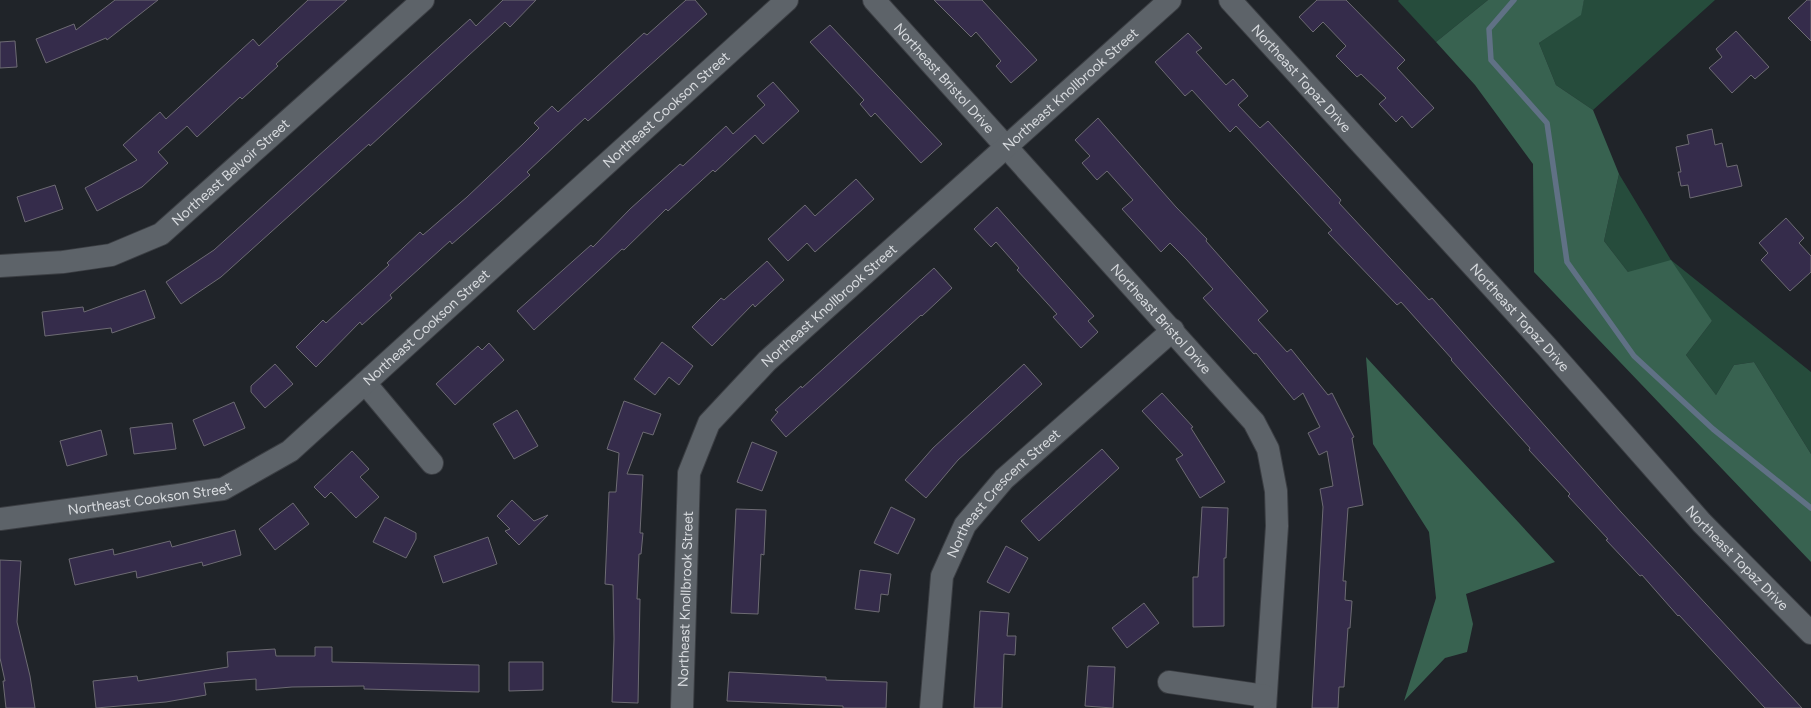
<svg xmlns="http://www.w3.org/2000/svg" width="1811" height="708" font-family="Figtree,sans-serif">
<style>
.green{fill:#264c3c}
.forest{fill:#386250}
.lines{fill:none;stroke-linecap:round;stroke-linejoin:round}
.stream{stroke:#607185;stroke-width:5.5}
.building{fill:#352c4b;stroke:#6d6b73}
.minor-casing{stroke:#3b3e43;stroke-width:24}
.minor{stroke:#5d6369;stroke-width:22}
.labels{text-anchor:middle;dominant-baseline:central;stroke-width:3;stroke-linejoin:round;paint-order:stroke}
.street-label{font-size:14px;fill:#d8dbdf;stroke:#202429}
</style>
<rect width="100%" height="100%" fill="#202429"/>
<!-- green -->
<g class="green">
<path d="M1399,0h89l-52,42 -38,-41z"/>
<path d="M1584,0h131l-122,110 -37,-25 -17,-42 41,-28z"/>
<path d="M1619,174l52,86 140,112v82l-57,-92 -20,3 -18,30 -30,-40 26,-34 -84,-49 -24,-31z"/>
</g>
<!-- forest -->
<g class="forest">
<path d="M1488,0h96l-3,15 -42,28 17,42 37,25 26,64 -15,67 24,31 43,-12 41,61 -26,34 30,40 18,-30 20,-3 57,92v108l-277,-290 -1,-108 -58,-79 -39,-43z"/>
<path d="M1366,357l189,205 -89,32 7,30 -6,28 -22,6 -41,43 32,-103 -7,-66 -56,-88z"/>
</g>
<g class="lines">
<!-- stream -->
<path class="stream" d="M1514,0l-25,29 2,31 56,63 20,139 67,94 79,73 98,79"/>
</g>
<!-- building -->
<g class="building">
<path d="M115,0h43l-51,40 -1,-2 -60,25 -10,-24 38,-15 2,6z"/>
<path d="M308,0h39l-71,64 2,2 -36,33 -2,-2 -43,40 -10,-11 -29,26 10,11 -26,24 -45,24 -12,-23 52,-28 -14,-15 37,-33 6,7 87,-80 6,7z"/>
<path d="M503,0h33l-26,27 -5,-5 -135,124 -1,-2 -148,133 -40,27 -15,-22 48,-32 256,-231 6,7z"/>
<path d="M686,0h9l12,14 -119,107 -3,-3 -58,54 3,3 -30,27 -48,42 -2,-3 -60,54 2,3 -30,27 -2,-3 -44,45 -20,-20 27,-27 3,3 63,-58 -2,-2 33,-31 3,3 44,-38 56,-53 16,-16 -5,-5 18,-17 6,6 86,-79 3,2z"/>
<path d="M934,0h48l55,60 -26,23 -15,-17 5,-5 -25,-29 -5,5z"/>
<path d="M1317,0h29l59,60 -8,8 37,40 -22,20 -10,-12 -6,6 -17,-18 7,-6 -25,-24 -4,3 -21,-21 10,-10 -23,-24 -10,10 -14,-15z"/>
<path d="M1807,0h4v41l-23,-23z"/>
<path d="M830,25l112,119 -21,19 -46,-50 -4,4 -11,-13 4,-4 -54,-58z"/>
<path d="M1736,31l33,36 -14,12 -4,-4 -19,18 -23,-25 13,-11 -6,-8z"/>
<path d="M1188,33l14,15 -6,4 30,33 7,-6 15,17 -10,9 22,23 8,-7 73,79 -2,3 90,97 3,-2 189,214 181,196h-37l-86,-93 -1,1 -36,-41 -2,1 -34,-36 2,-1 -40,-43 2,-2 -41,-44 1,-2 -79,-88 1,-1 -51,-57 -4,3 -69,-72 4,-3 -96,-104 -6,6 -38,-42 -7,6 -30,-34z"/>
<path d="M15,41l2,26 -17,1v-26z"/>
<path d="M773,82l26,29 -36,33 -8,-9 -40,37 -2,-2 -45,41 -2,-2 -42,41 -2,-1 -88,81 -17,-19 74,-66 2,2 37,-38 50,-45 3,2 43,-40 7,8 32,-29 -8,-9z"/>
<path d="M1098,118l78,89 31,32 -1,2 62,70 -10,9 29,32 4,-3 37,46 4,-2 22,44 -2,1 11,67 -15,3 -5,73h3l-1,19 7,1 -2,27h-2l-4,59h-5l-1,21h-26l11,-201 -3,-18 13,-3 -6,-35 -8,4 -11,-22 12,-6 -17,-34 -9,7 -38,-47 -2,1 -51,-56 10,-9 -27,-30 -16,-16 -9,9 -39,-43 11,-9 -26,-29 -10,9 -15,-17 8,-7 -15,-16z"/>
<path d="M1712,129l3,16 7,-2 5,24 10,-2 5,21 -52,12 -2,-13 -7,1 -3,-14h3l-5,-25 13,-3 -2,-9z"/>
<path d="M856,179l18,20 -59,53 -8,-9 -19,18 -20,-22 37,-34 10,11z"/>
<path d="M55,185l8,24 -38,13 -8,-25z"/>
<path d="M997,207l97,109 -6,5 10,11 -17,16 -28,-31 4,-3 -40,-44 2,-2 -23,-26 -5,5 -17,-18z"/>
<path d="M1786,218l18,20 -5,5 12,13v16l-21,19 -29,-31 7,-7 -9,-10z"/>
<path d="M767,261l17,19 -29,27 -2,-3 -41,42 -20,-19 29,-29 3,2z"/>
<path d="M934,268l18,20 -30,28 -1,-1 -135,122 -15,-17 7,-8 -3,-2 26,-24 1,2z"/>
<path d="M145,290l10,28 -43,15 -1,-5 -66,8 -3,-24 41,-5 1,5z"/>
<path d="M662,342l31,24 -14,19 -10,-8 -14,18 -21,-16z"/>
<path d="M489,343l15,17 -49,45 -19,-21 42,-38 4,4z"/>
<path d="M275,364l18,20 -28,24 -14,-16v-6z"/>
<path d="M1024,364l18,20 -84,76 -32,38 -21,-18 28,-32z"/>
<path d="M1162,393l31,34 -2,1 34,54 -25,16 -24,-39 7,-4 -41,-44z"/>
<path d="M624,401l37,13 -8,21 -10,-3 -16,42 16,1 -3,58h3l-2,21h-2l-2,45h3l-2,104 -26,-1 2,-63 -1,-54 -8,-1 4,-92h7l3,-39 -12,-4z"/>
<path d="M234,402l11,26 -41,18 -11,-26z"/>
<path d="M517,410l21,36 -24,13 -21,-35z"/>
<path d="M172,423l4,26 -42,5 -4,-26z"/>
<path d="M101,430l6,25 -40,11 -7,-25z"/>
<path d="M752,442l25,10 -15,39 -25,-9z"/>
<path d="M1102,449l17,19 -80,73 -18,-20z"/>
<path d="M352,451l17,18 -9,8 19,20 -23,21 -25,-26 -6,6 -11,-11z"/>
<path d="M512,500l22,21 14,-6 -29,30 -14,-14 5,-2 -13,-13z"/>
<path d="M293,503l16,21 -34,26 -16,-21z"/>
<path d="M891,507l24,12 -17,35 -24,-11z"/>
<path d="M1202,507l26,1 -2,50h-2v68l-31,1v-50h5z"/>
<path d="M736,509l30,1 -2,45 -3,-1 -3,60 -27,-1z"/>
<path d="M385,517l31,16v6l-10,19 -33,-16z"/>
<path d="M235,530l6,25 -38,11 -1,-4 -65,16 -1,-7 -61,14 -6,-26 44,-10 1,6 56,-14 2,6z"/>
<path d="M488,537l9,27 -54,19 -9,-27z"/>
<path d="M1006,546l22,12 -19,35 -22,-11z"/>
<path d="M0,560l21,1 -4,61 13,54 5,32h-29l-3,-27h2l-5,-23z"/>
<path d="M860,570l31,4 -3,21 -7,-1 -2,18 -24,-3z"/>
<path d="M1144,603l15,20 -32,25 -15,-20z"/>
<path d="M980,611l29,2 -2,23h9l-1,19 -11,-1 -2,54h-28z"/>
<path d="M315,647h17v15l147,3v27l-115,-3v-3l-72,1 -36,3v-11l-52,4 2,12 -40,7 -70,6 -3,-27 44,-5 1,5 90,-14 -1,-15 48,-3 1,7h39z"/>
<path d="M509,662h34v28l-34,1z"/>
<path d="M1088,666l27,1 -2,41 -28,-2z"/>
<path d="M729,672l97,5v3l61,2 -1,26h-43v-2l-116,-5z"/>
</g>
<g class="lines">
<!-- minor casing -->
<g class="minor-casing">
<g id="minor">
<path id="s1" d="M874,0l380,422 14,27 8,42 1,35 -12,182"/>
<path id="s2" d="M1230,0l317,347 155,176 109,110"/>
<path id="s3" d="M0,266l63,-4 48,-7 50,-21 262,-234"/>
<path d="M365,383l67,80"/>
<path id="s4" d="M0,519l223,-30 67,-38 497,-451"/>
<path d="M1169,682l96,14"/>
<path id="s5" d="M682,708l7,-235 20,-50 58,-62 403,-361"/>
<path id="s6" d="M931,708l11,-132 23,-51 39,-46 169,-149"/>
</g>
</g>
<!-- minor -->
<use href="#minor" class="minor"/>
</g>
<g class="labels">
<!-- street labels -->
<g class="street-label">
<text stroke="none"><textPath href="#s1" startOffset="105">Northeast Bristol Drive</textPath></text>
<text stroke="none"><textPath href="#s2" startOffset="106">Northeast Topaz Drive</textPath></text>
<text stroke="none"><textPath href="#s5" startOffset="781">Northeast Knollbrook Street</textPath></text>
<text stroke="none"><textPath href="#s4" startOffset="810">Northeast Cookson Street</textPath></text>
<text stroke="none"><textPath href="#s3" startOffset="259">Northeast Belvoir Street</textPath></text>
<text stroke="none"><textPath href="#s5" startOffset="457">Northeast Knollbrook Street</textPath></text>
<text stroke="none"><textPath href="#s1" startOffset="429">Northeast Bristol Drive</textPath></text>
<text stroke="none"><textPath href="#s2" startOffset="430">Northeast Topaz Drive</textPath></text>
<text stroke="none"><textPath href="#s4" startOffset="486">Northeast Cookson Street</textPath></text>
<text stroke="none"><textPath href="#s6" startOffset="237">Northeast Crescent Street</textPath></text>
<text stroke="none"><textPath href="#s4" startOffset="151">Northeast Cookson Street</textPath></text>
<text stroke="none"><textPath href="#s2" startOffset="754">Northeast Topaz Drive</textPath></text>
<text stroke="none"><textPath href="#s5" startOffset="109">Northeast Knollbrook Street</textPath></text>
</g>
</g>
</svg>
